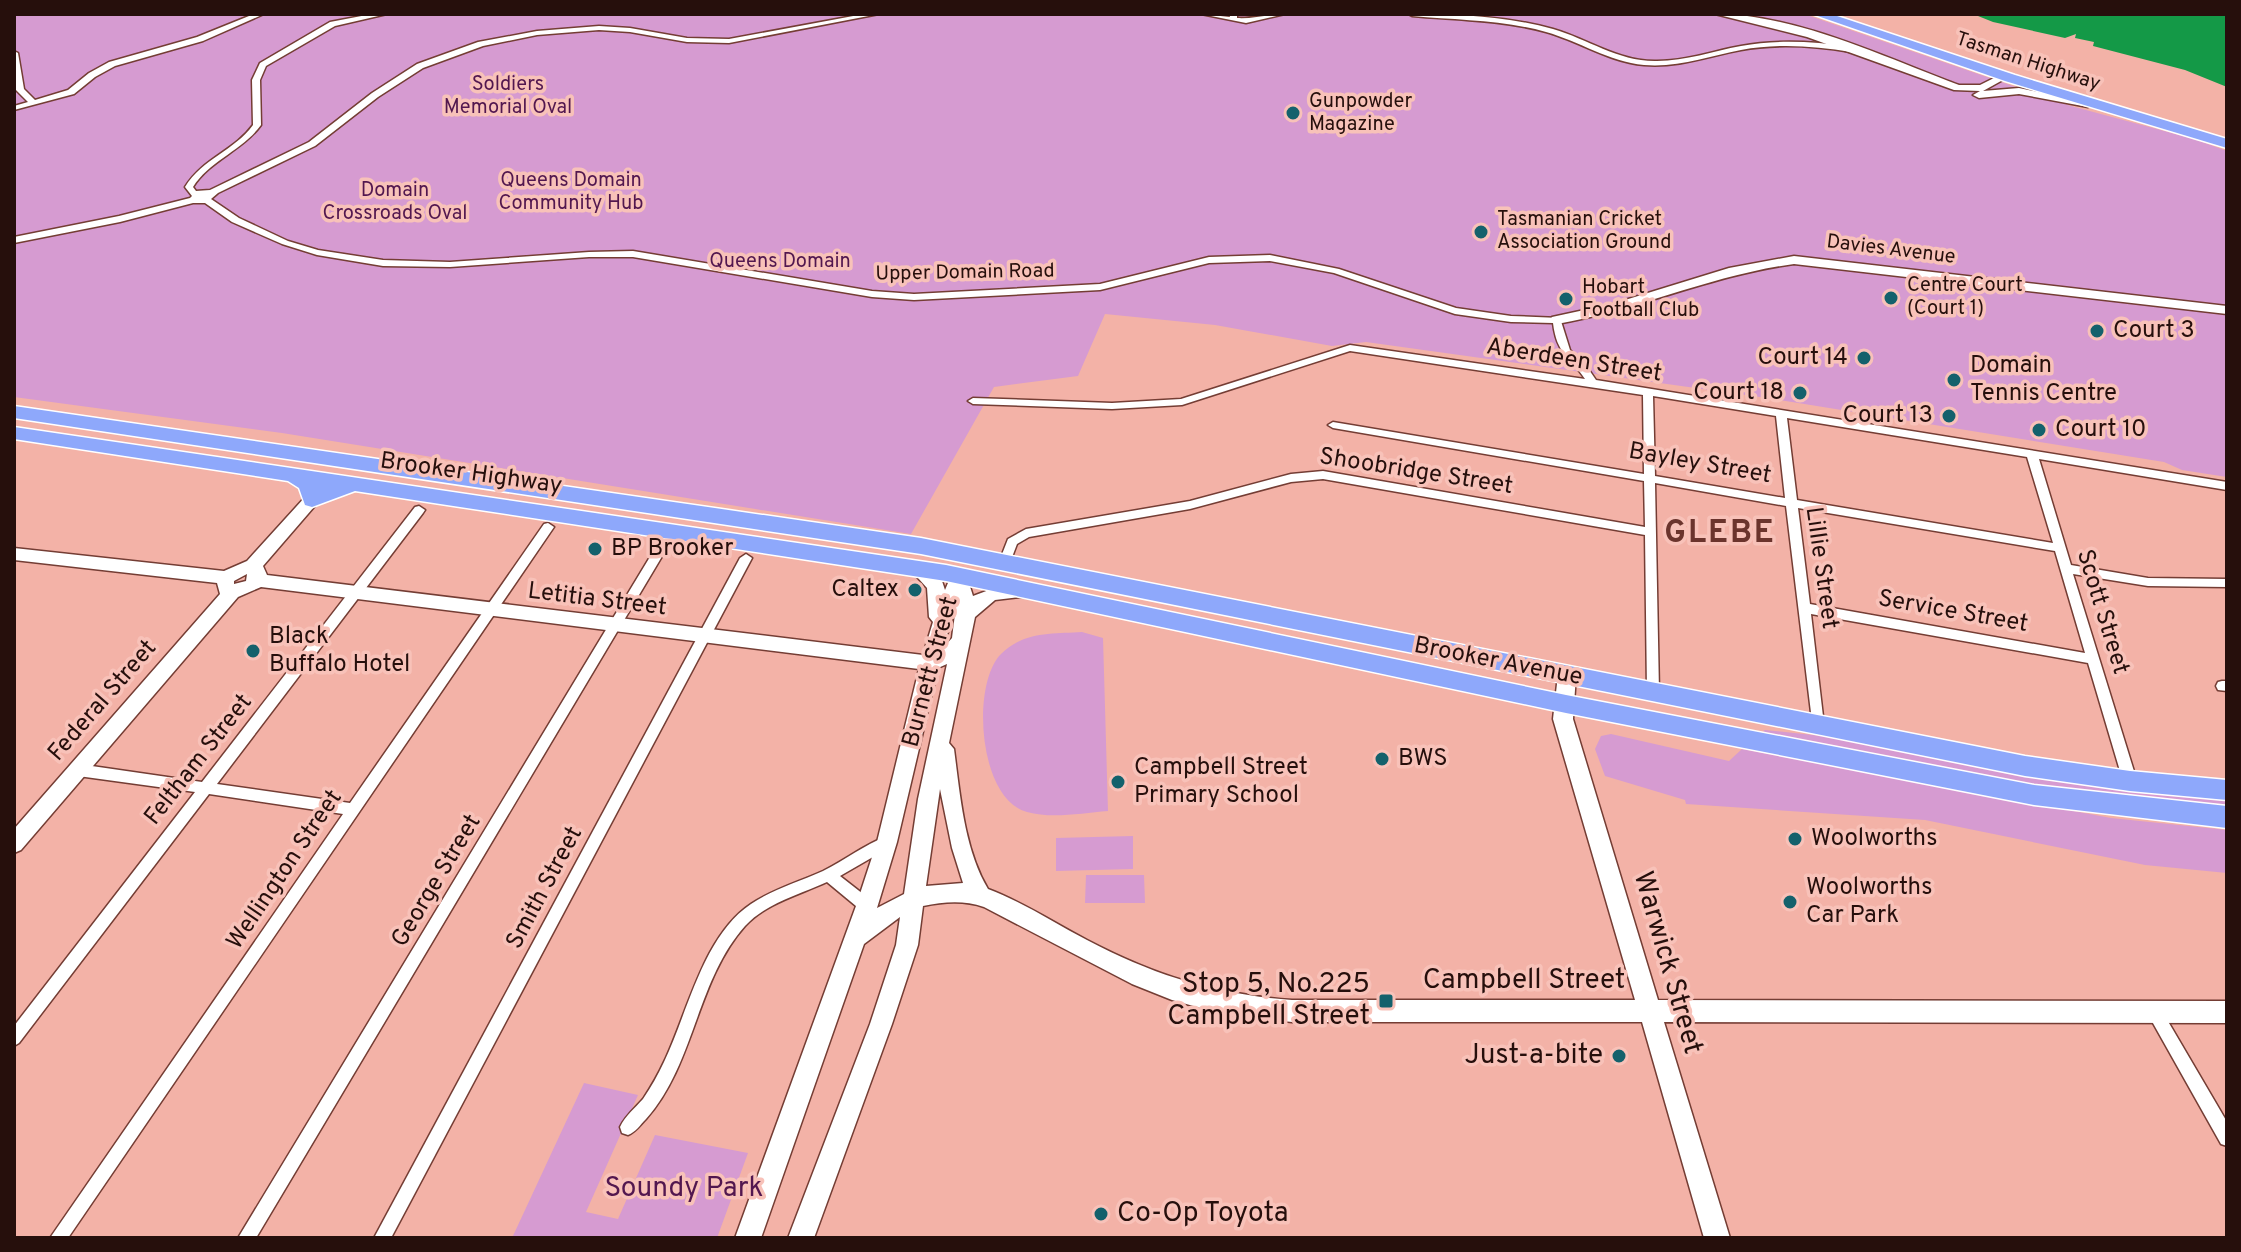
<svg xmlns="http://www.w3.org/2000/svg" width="2241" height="1252" font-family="Overpass,sans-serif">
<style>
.green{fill:#d69bd1}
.water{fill:#149947}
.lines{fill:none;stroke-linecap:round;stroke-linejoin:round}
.street-casing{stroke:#743d34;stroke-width:3}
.secondary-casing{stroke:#743d34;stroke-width:3}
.highway-casing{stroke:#fff;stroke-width:3}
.street{fill:#fff;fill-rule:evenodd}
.secondary{fill:#fff;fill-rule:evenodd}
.highway{fill:#8ea8fb;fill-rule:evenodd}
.poi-dot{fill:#14616c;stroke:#f8c2b9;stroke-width:3}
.labels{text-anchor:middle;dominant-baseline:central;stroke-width:7;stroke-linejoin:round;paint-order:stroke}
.far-street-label{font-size:20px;fill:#260f0c;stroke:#f8c2b9}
.far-park-label{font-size:20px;fill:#52174f;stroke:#f8c2b9}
.far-poi-label{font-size:20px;fill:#260f0c;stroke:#f8c2b9;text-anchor:start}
.poi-label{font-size:24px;fill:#260f0c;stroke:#f8c2b9;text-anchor:start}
.street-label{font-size:24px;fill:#260f0c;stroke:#f8c2b9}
.near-street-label{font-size:28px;fill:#260f0c;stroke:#f8c2b9}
.near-poi-label{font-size:28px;fill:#260f0c;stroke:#f8c2b9;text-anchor:end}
.near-park-label{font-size:28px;fill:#52174f;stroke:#f8c2b9}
.district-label{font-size:32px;font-weight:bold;letter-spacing:2px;fill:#6b342d;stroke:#f8c2b9}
</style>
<rect width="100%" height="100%" fill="#f3b2a7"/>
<!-- green -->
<g class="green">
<path d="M14,14h1790l267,92 123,33 33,12v326l-45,-7 -18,-8 -397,-64 -401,-56 -34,4 -117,-21 -110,-11 -27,62 -84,11 -83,147 -629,-101 -268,-36z"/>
<path d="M1082,632l21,6 5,173c-26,2 -56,8 -81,1 -49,-13 -56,-128 -26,-158 23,-23 52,-20 81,-22z"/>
<path d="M1765,730l57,6 206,40 199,22v10l-182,-20 -278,-54 -4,-3z"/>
<path d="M1611,734l118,27 13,-12 369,69 116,12v43l-82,-8 -220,-45 -239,-16 -1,-4 -80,-24 -10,-27 6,-13z"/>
<path d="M1133,836v33l-77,2v-33z"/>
<path d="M1086,875h58l1,28h-60z"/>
<path d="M584,1083l54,12 -52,117 32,7 37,-84 93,18 -31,85h-205z"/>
</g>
<!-- water -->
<path class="water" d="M1973,14h254v73l-42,-17 -92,-24 1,-4 -19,-4 1,-4 -11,4 -72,-16z"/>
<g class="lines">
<!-- street casing -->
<g class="street-casing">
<g id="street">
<path d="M254,14h10l-61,27 -88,25 -20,11 -21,17 -60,16v-4l14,-4 -12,-12 -2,-39 4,2 6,36 11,11 33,-10 21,-17 20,-11 88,-25z"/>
<path d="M372,14h15l-52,12 -69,40 -6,14 1,45c-19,26 -51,35 -68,62l3,4 14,-1 99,-48 63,-49 45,-29 61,-22 59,-11 62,-5 31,2 57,10 42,1 135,-25h15l-150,29 -42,-1 -57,-10 -31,-2 -62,5 -54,11 -60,22 -45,29 -63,49 -97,47 -7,6 28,19 49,23 30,9 65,10 67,2 139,-10 44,-1 239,40 42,3 186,-10 109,-27 61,-2 69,14 117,39 55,8 49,2 10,32 15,14 11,16 631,102v8l-188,-31 32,106 77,13 79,1v8l-79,-1 -75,-12 64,207 -2,4 -5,2 -5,-2 -2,-4 -35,-118 -277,-49 13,111 -1,4 -5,1 -5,-1 -27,-223 -131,-23 4,209 -2,4h-8l-2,-4 -2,-157 -322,-56 -32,3 -101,27 -161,28 -12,7 -8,21h-8l-2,-3 9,-23 18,-10 164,-28 101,-27 32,-3 322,56 -1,-46 -311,-53 -5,-3 5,-3 311,52 -1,-79 -293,-44 -168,54 -70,4 -139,-5 -5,-3 5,-3 139,5 69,-4 169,-54 235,34c-16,-24 -28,-24 -32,-56l-42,-1 -56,-8 -121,-41 -64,-12 -61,2 -109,27 -186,10 -42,-3 -239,-40h-44l-139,10 -67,-1 -66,-11 -35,-11 -50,-22 -27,-19h-12l-73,19 -106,21v-6l105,-21 71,-18 2,-2 -7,-9c18,-29 49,-36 68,-62l-1,-45 8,-17 70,-41zM1653,396l123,20 9,82 -130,-22zM1787,418l240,39 26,86 -256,-43zM1798,508l257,43 30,102 -275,-49z"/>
<path d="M1201,14l29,3 -1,-3h8v4c16,1 32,-4 48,-4l-39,9z"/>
<path d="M1408,14c49,0 98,2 145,15 35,10 66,33 104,32 29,0 56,-10 84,-15 26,-5 52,-5 78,-3 12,1 26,2 36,7l-4,2c-36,-6 -73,-9 -110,-2 -32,6 -63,18 -97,15 -35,-3 -65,-24 -98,-33 -43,-12 -89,-12 -134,-16z"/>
<path d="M419,506l6,4 -2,3 -206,271 133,19 194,-279 4,-1 6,4 -486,711h-18l293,-424 -134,-20 -190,249 -5,3v-20l181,-234 -117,-16 -5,-2 -2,-4 2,-4 5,-2 124,18 213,-275z"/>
<path d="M663,541l6,4 -2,3 -411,690h-18l421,-696z"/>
<path d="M746,554l6,4 -361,680h-17l366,-680z"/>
<path d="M2222,681h5v10l-9,-1 -2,-4 2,-4z"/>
<path d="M887,836l5,2 2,4 -2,4 -52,30 32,25 2,5 -2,5 -5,2 -5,-2 -35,-29c-28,13 -61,21 -82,44 -49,55 -50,138 -99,193 -6,6 -10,13 -18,16l-6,-2 -2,-6c5,-11 15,-19 23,-28 8,-12 15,-24 21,-37 24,-50 39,-126 87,-158 22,-15 48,-22 72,-33 22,-11 41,-26 64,-35z"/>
<path d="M2154,1004l5,2 68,116v24l-6,-2 -72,-128 -3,-5 3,-5z"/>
</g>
</g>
<!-- secondary casing -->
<g class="secondary-casing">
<g id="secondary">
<path d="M1715,14c80,0 169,43 244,71h21l24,-12 6,3 -27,15 36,-3 75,16 -6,3 -69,-13 -40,4 -6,-3 7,-4 -26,-1 -147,-53z"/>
<path d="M1794,256l433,50v8l-433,-50c-82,11 -156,46 -237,60l-7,-4 2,-3 60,-13 117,-36z"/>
<path d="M312,494l8,6 -57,66 4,9 656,80 10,-33 -4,-5 -2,-29 -17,-19 3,-5h12l17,17 3,9 8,-19h12l8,25 24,-9 31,-1 3,5 -3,5 -33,4 -20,17 -26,126 5,6c6,45 10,100 34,140 35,13 66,34 99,51 69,36 127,54 205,60h343l-82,-281 5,-44 2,-5h14l2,5 -3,44 85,281 569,1v22l-563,-1 66,216h-26l-62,-216h-350l-70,-8 -50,-14 -40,-16 -148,-77c-21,-7 -40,-5 -61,-1l-5,39 -26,79 -78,214h-26l82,-214 26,-79 4,-28 -36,27 -103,294h-26l121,-332 21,-64 42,-173 -658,-82 -23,10 -217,253 -7,3v-24l206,-235 -3,-11 -203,-23v-12l210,23 23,-10 59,-65zM247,574l-1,7 -12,3v-3zM956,606l-4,32 -9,10zM947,664l-29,135 -14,95 -27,14 20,-66 41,-174zM940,789l12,59 11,35 -37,3z"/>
</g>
</g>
<!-- highway casing -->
<g class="highway-casing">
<g id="highway">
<path d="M1812,14h19l184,61 212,64v9l-222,-67z"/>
<path d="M14,406l907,132 1104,218 105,15 97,9v20l-97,-9 -105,-15 -1104,-222 -907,-136z"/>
<path d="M14,427l932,138 620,130 468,90 193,21v22l-193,-23 -468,-92 -620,-132 -591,-90 -43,16 -7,-2 -6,-17 -11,-7 -274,-42z"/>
</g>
</g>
<!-- street -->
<use href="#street" class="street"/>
<!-- secondary -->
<use href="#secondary" class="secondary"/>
<!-- highway -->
<use href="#highway" class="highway"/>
</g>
<!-- markers -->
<g class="poi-dot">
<circle cx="1293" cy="113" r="8"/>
<circle cx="1481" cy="232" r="8"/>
<circle cx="1891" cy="298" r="8"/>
<circle cx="1566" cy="299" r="8"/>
<circle cx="2097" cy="331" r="8"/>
<circle cx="1864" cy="358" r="8"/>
<circle cx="1954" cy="380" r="8"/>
<circle cx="1800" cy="393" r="8"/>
<circle cx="1949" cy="416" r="8"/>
<circle cx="2039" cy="430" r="8"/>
<circle cx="595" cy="549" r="8"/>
<circle cx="915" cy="590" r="8"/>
<circle cx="253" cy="651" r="8"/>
<circle cx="1382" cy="759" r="8"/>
<circle cx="1118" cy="782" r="8"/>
<circle cx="1795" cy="839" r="8"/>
<circle cx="1790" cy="902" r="8"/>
<rect x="1378" y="993" width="16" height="16" rx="4"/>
<circle cx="1619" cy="1056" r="8"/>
<circle cx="1101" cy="1214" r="8"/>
</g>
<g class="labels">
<!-- far-street labels -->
<g class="far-street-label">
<text transform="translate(2028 62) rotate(18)">Tasman Highway</text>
<text transform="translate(1891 250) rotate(7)">Davies Avenue</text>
<text transform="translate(965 273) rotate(-1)">Upper Domain Road</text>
</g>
<!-- far-park labels -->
<g class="far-park-label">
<text x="508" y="85">Soldiers<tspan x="508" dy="23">Memorial Oval</tspan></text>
<text x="571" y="181">Queens Domain<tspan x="571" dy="23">Community Hub</tspan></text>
<text x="395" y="191">Domain<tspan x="395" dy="23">Crossroads Oval</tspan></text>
<text x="780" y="262">Queens Domain</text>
</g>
<!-- far-poi labels -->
<g class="far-poi-label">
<text x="1309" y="102">Gunpowder<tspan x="1309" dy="23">Magazine</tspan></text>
<text x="1497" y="220">Tasmanian Cricket<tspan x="1497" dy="23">Association Ground</tspan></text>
<text x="1907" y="286">Centre Court<tspan x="1907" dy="23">(Court 1)</tspan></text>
<text x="1582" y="288">Hobart<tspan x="1582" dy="23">Football Club</tspan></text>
</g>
<!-- poi labels -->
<g class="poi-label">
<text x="2113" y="331">Court 3</text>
<text x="1848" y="358" text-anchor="end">Court 14</text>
<text x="1970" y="366">Domain<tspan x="1970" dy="28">Tennis Centre</tspan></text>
<text x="1784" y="393" text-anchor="end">Court 18</text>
<text x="1933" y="416" text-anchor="end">Court 13</text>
<text x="2055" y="430">Court 10</text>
<text x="611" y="549">BP Brooker</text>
<text x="899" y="590" text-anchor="end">Caltex</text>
<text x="269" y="637">Black<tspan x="269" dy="28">Buffalo Hotel</tspan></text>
<text x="1398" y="759">BWS</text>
<text x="1134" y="768">Campbell Street<tspan x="1134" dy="28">Primary School</tspan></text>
<text x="1811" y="839">Woolworths</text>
<text x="1806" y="888">Woolworths<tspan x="1806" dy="28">Car Park</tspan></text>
</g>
<!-- street labels -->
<g class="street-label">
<text transform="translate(1574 361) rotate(9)">Aberdeen Street</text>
<text transform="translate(1700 464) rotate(10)">Bayley Street</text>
<text transform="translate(1416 472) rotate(9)">Shoobridge Street</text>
<text transform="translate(471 474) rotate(8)">Brooker Highway</text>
<text transform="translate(1821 568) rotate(82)">Lillie Street</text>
<text transform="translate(597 600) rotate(7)">Letitia Street</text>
<text transform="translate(1953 612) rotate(10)">Service Street</text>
<text transform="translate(2102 612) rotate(73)">Scott Street</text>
<text transform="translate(1498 662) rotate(11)">Brooker Avenue</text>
<text transform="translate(931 672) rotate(-75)">Burnett Street</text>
<text transform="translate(103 701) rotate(-49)">Federal Street</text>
<text transform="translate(199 760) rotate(-52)">Feltham Street</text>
<text transform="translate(285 870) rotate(-56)">Wellington Street</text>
<text transform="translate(437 881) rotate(-59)">George Street</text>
<text transform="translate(545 888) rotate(-62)">Smith Street</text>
</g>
<!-- near-street labels -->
<g class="near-street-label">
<text transform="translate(1667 963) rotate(74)">Warwick Street</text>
<text x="1524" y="981">Campbell Street</text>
</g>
<!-- near-poi labels -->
<g class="near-poi-label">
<text x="1370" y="985">Stop 5, No.225<tspan x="1370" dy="32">Campbell Street</tspan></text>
<text x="1603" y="1056">Just-a-bite</text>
<text x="1117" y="1214" text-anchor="start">Co-Op Toyota</text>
</g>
<!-- near-park labels -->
<g class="near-park-label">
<text x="684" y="1189">Soundy Park</text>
</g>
<!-- district labels -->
<g class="district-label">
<text x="1720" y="534">GLEBE</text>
</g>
</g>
<!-- border -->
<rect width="2241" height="1252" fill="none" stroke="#260f0c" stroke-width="32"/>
</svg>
